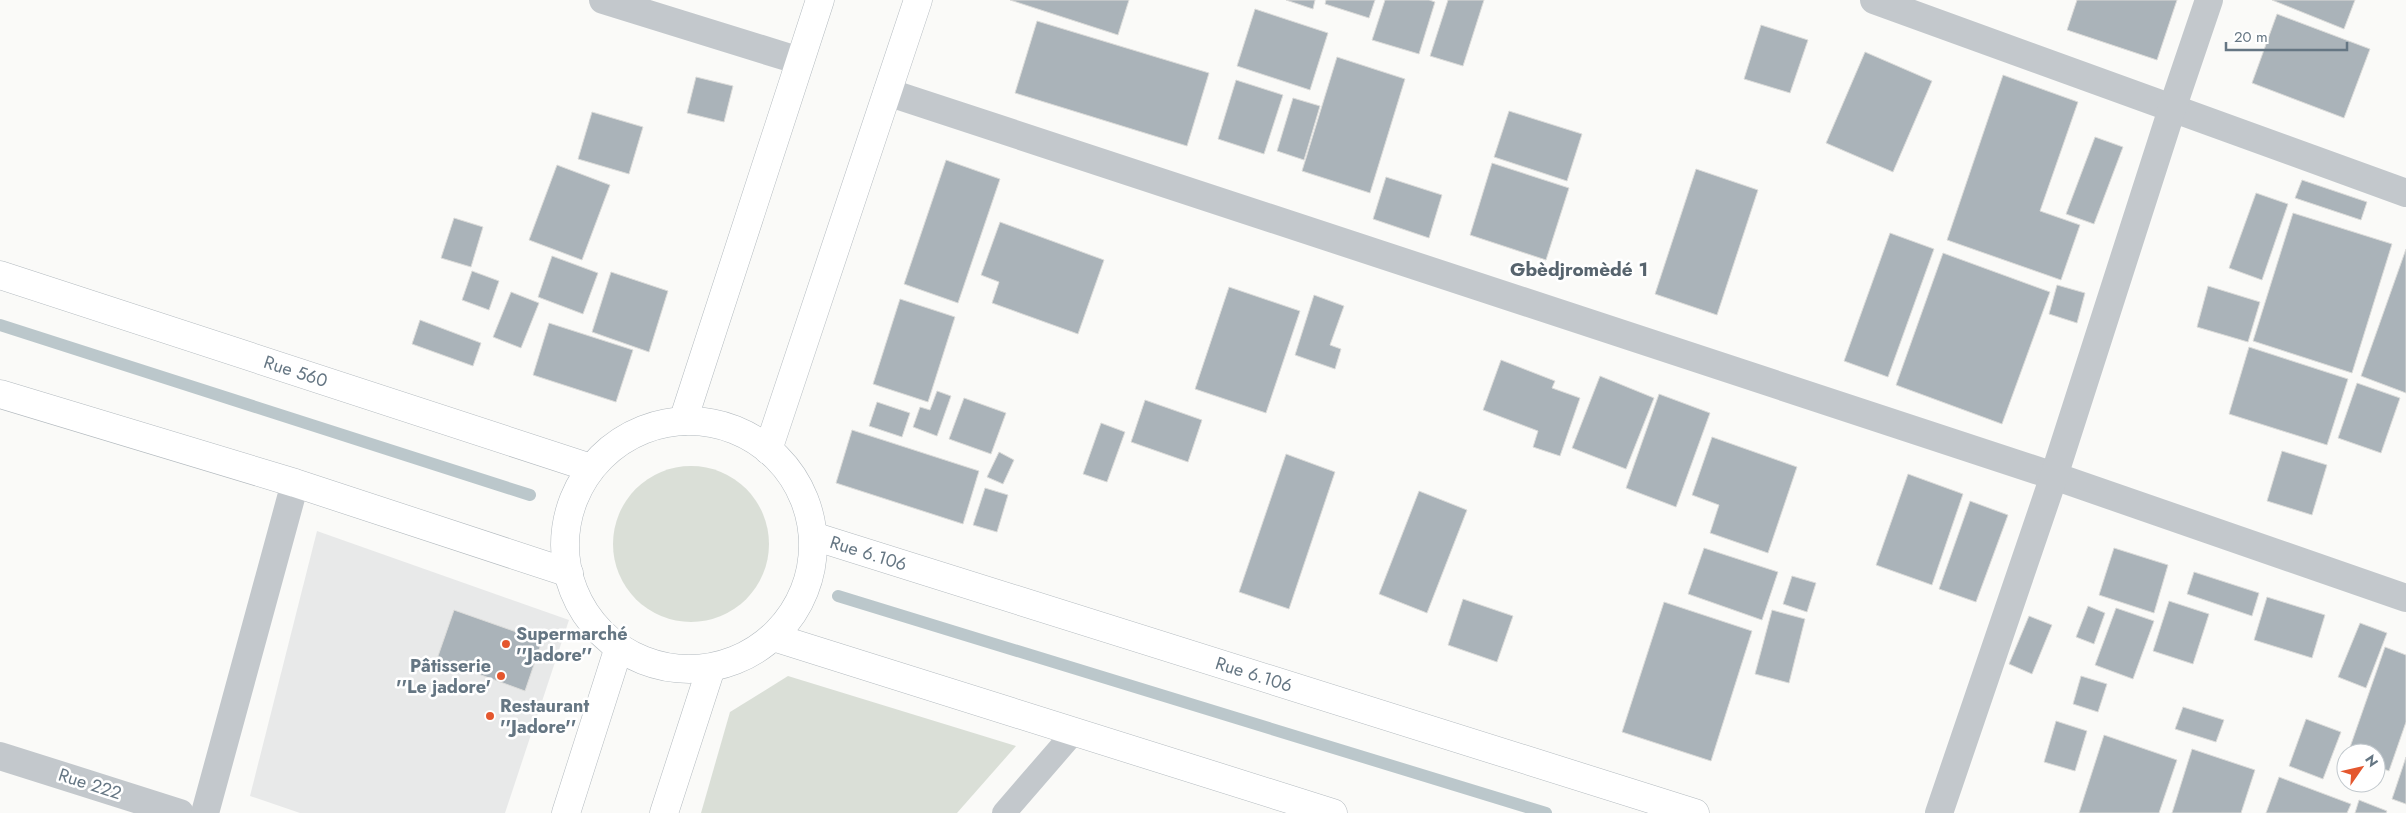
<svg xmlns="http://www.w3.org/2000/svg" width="2406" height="813" font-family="Jost,sans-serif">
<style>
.built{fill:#e8e9e9}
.green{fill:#dadfd7}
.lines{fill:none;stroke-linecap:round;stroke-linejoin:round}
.stream{stroke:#bbc7cb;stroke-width:12}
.building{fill:#aab3b9;stroke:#dcdcda}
.secondary-casing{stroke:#b3babf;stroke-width:29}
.lane{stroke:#c3c8cc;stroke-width:24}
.street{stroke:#c3c8cc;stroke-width:28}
.secondary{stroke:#fff;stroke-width:28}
.poi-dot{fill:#e4572e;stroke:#fff;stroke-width:2}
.labels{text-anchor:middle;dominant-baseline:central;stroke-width:5;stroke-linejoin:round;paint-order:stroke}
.street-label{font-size:18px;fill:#657683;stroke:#fff}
.poi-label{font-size:18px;font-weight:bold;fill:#657683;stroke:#fff;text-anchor:start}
.neighbourhood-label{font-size:19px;font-weight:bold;fill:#57646e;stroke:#fff}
</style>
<rect width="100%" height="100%" fill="#fafaf8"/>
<!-- built -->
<path class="built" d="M317,531l252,89 -64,193h-205l-50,-17z"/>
<!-- green -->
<g class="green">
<circle cx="691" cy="544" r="78"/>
<path d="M788,676l228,70 -59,67h-256l29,-101z"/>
</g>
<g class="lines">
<!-- stream -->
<g class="stream">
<path d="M0,325l530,170"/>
<path d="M838,596l708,217"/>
</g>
</g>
<!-- building -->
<g class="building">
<path d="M1010,0h119l-11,35z"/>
<path d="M1286,0h29l-2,9z"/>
<path d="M1326,0h49l-6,18 -44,-14z"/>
<path d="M1385,0h44l6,2 -16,52 -47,-14z"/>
<path d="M1448,0h36l-21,66 -33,-10z"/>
<path d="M2077,0h100l-20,60 -90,-30z"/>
<path d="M2272,0h83l-11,29z"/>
<path d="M1255,9l73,24 -18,57 -73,-24z"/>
<path d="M2277,14l93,35 -26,69 -92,-35z"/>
<path d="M1037,21l172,52 -22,73 -172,-53z"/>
<path d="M1761,25l47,15 -18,53 -46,-14z"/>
<path d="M1865,52l67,29 -39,91 -67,-29z"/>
<path d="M1337,57l68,22 -35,114 -68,-22z"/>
<path d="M2003,75l75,27 -38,109 40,14 -19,55 -114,-40z"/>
<path d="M696,77l37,9 -9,36 -37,-9z"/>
<path d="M1236,80l47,15 -19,59 -46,-15z"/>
<path d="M1293,98l27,8 -16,54 -27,-9z"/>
<path d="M1509,111l73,23 -15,47 -73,-24z"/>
<path d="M592,112l51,15 -14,47 -51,-15z"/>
<path d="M2095,137l28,10 -29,77 -28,-10z"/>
<path d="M946,160l54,19 -42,124 -54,-19z"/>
<path d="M1492,163l77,25 -23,72 -76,-25z"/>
<path d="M557,165l53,20 -28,75 -53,-20z"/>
<path d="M1696,169l62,21 -41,125 -62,-21z"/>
<path d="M1386,177l56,18 -13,43 -56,-19z"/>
<path d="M2302,180l65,22 -6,18 -66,-22z"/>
<path d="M2256,193l32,11 -26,76 -33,-12z"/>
<path d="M2293,213l99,31 -40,129 -99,-32z"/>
<path d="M454,218l29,9 -12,40 -30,-9z"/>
<path d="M1000,222l104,38 -26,74 -86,-31 7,-21 -18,-7z"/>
<path d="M1890,233l44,16 -46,128 -44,-16z"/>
<path d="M2406,249v144l-45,-17z"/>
<path d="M1943,253l107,39 -48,132 -106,-39z"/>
<path d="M552,256l46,17 -15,41 -45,-17z"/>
<path d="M472,271l27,10 -10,29 -27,-10z"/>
<path d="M611,272l57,19 -19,61 -57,-20z"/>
<path d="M2057,285l28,8 -8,30 -28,-9z"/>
<path d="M2208,286l52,16 -12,40 -51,-15z"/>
<path d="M1229,287l71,24 -34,102 -71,-24z"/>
<path d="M511,292l28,11 -18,45 -28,-11z"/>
<path d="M1314,295l30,11 -14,39 11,4 -6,20 -40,-14z"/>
<path d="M900,299l55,18 -27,85 -55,-18z"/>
<path d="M420,320l61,23 -8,23 -61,-22z"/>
<path d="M549,323l84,27 -17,52 -83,-27z"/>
<path d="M2249,347l99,32 -21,66 -98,-31z"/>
<path d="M1501,360l54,21 -3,7 28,10 -20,58 -27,-9 5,-16 -55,-21z"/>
<path d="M1600,376l54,22 -28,71 -54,-21z"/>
<path d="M2357,383l43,15 -19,55 -43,-15z"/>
<path d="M937,391l14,5 -14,40 -24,-9 7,-20 10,3z"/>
<path d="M1659,394l51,19 -34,94 -50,-19z"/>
<path d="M964,398l42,15 -15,41 -42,-15z"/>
<path d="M1145,400l57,20 -14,42 -57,-20z"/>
<path d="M877,402l33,11 -8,24 -33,-11z"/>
<path d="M1101,423l24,9 -18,50 -24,-8z"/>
<path d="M852,430l127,41 -16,53 -127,-41z"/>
<path d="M1712,437l85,30 -29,86 -58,-20 9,-28 -27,-10z"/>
<path d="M2282,451l45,14 -15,50 -45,-14z"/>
<path d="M999,452l15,8 -11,24 -16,-7z"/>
<path d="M1286,454l49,18 -46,137 -50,-17z"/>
<path d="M1908,474l55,20 -31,91 -56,-20z"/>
<path d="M985,488l23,7 -11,37 -24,-7z"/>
<path d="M1419,491l48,19 -40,103 -48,-19z"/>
<path d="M1970,501l38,14 -32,87 -37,-13z"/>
<path d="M1704,548l74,24 -16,48 -74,-26z"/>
<path d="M2114,548l54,17 -14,48 -55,-18z"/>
<path d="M2194,572l65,21 -7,23 -65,-22z"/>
<path d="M1792,576l24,7 -9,29 -24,-8z"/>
<path d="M2267,597l58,18 -13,43 -58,-18z"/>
<path d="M1463,599l50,17 -16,46 -49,-17z"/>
<path d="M2169,601l40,13 -16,50 -40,-13z"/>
<path d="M1664,602l88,29 -41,130 -89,-29z"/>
<path d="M2088,606l17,7 -11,31 -18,-7z"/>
<path d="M2116,608l38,13 -21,58 -38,-14z"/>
<path d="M454,610l88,31 -17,50 -88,-32z"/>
<path d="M1772,610l33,9 -16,64 -34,-9z"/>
<path d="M2029,616l23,9 -20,49 -23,-10z"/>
<path d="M2360,623l27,10 -21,55 -28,-11z"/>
<path d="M2385,647l21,8v67l-17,49 -13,-5v-13h-28z"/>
<path d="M2081,676l26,8 -9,28 -25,-8z"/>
<path d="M2183,707l41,13 -8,22 -41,-13z"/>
<path d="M2306,719l35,13 -18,47 -34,-13z"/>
<path d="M2056,721l31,10 -12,40 -31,-9z"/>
<path d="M2104,735l73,25 -18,53h-80z"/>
<path d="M2192,749l63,21 -14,43h-69z"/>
<path d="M2406,757v47l-14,-5z"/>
<path d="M2279,777l72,27 -4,9h-81z"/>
<path d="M2359,800l28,11 -1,2h-31z"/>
</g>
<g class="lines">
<!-- secondary casing -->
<g class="secondary-casing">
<g id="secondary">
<path id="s1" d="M0,275l591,193"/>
<path d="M0,394l295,89 274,90"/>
<path d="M683,421l137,-421"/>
<circle cx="689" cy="545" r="124"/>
<path d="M768,450l150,-450"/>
<path id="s2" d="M813,536l882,277"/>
<path d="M773,637l560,176"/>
<path d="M566,813l53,-166"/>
<path d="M664,813l47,-145"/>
</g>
</g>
<!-- lane -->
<path class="lane" d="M1004,813l71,-82"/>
<!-- street -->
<g class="street">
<path d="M603,0l197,61"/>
<path d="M1874,0l532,193"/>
<path d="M887,92l1167,384 352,122"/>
<path d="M0,756l180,57"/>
<path d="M205,813l90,-330"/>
<path d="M1939,813l115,-337 118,-367 37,-109"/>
</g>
<!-- secondary -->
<use href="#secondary" class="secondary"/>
</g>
<!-- markers -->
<g class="poi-dot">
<circle cx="506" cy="644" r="5"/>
<circle cx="501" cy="676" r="5"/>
<circle cx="490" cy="716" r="5"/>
</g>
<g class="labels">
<!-- street labels -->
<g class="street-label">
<text stroke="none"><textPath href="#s1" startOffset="311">Rue 560</textPath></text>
<text stroke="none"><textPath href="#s2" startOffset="58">Rue 6.106</textPath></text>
<text stroke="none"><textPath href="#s2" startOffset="462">Rue 6.106</textPath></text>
<text transform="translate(90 784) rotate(18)">Rue 222</text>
</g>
<!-- poi labels -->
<g class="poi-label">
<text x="516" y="634">Supermarché<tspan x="516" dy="21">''Jadore''</tspan></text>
<text x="491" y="666" text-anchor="end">Pâtisserie<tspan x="491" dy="21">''Le jadore'</tspan></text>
<text x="500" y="706">Restaurant<tspan x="500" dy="21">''Jadore''</tspan></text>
</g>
<!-- neighbourhood labels -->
<g class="neighbourhood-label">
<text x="1579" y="269">Gbèdjromèdé 1</text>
</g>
</g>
<!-- north arrow -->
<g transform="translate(2361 768) rotate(56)"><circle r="24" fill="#ffffff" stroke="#c1c8cd"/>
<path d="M0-4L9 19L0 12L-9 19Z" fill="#e4572e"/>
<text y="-8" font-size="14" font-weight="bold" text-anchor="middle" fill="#657683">N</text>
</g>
<!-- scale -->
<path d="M2226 42v8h121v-8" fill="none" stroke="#657683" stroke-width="2.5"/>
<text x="2234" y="42" font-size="15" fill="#657683" stroke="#ffffff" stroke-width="4" paint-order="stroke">20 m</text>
</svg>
